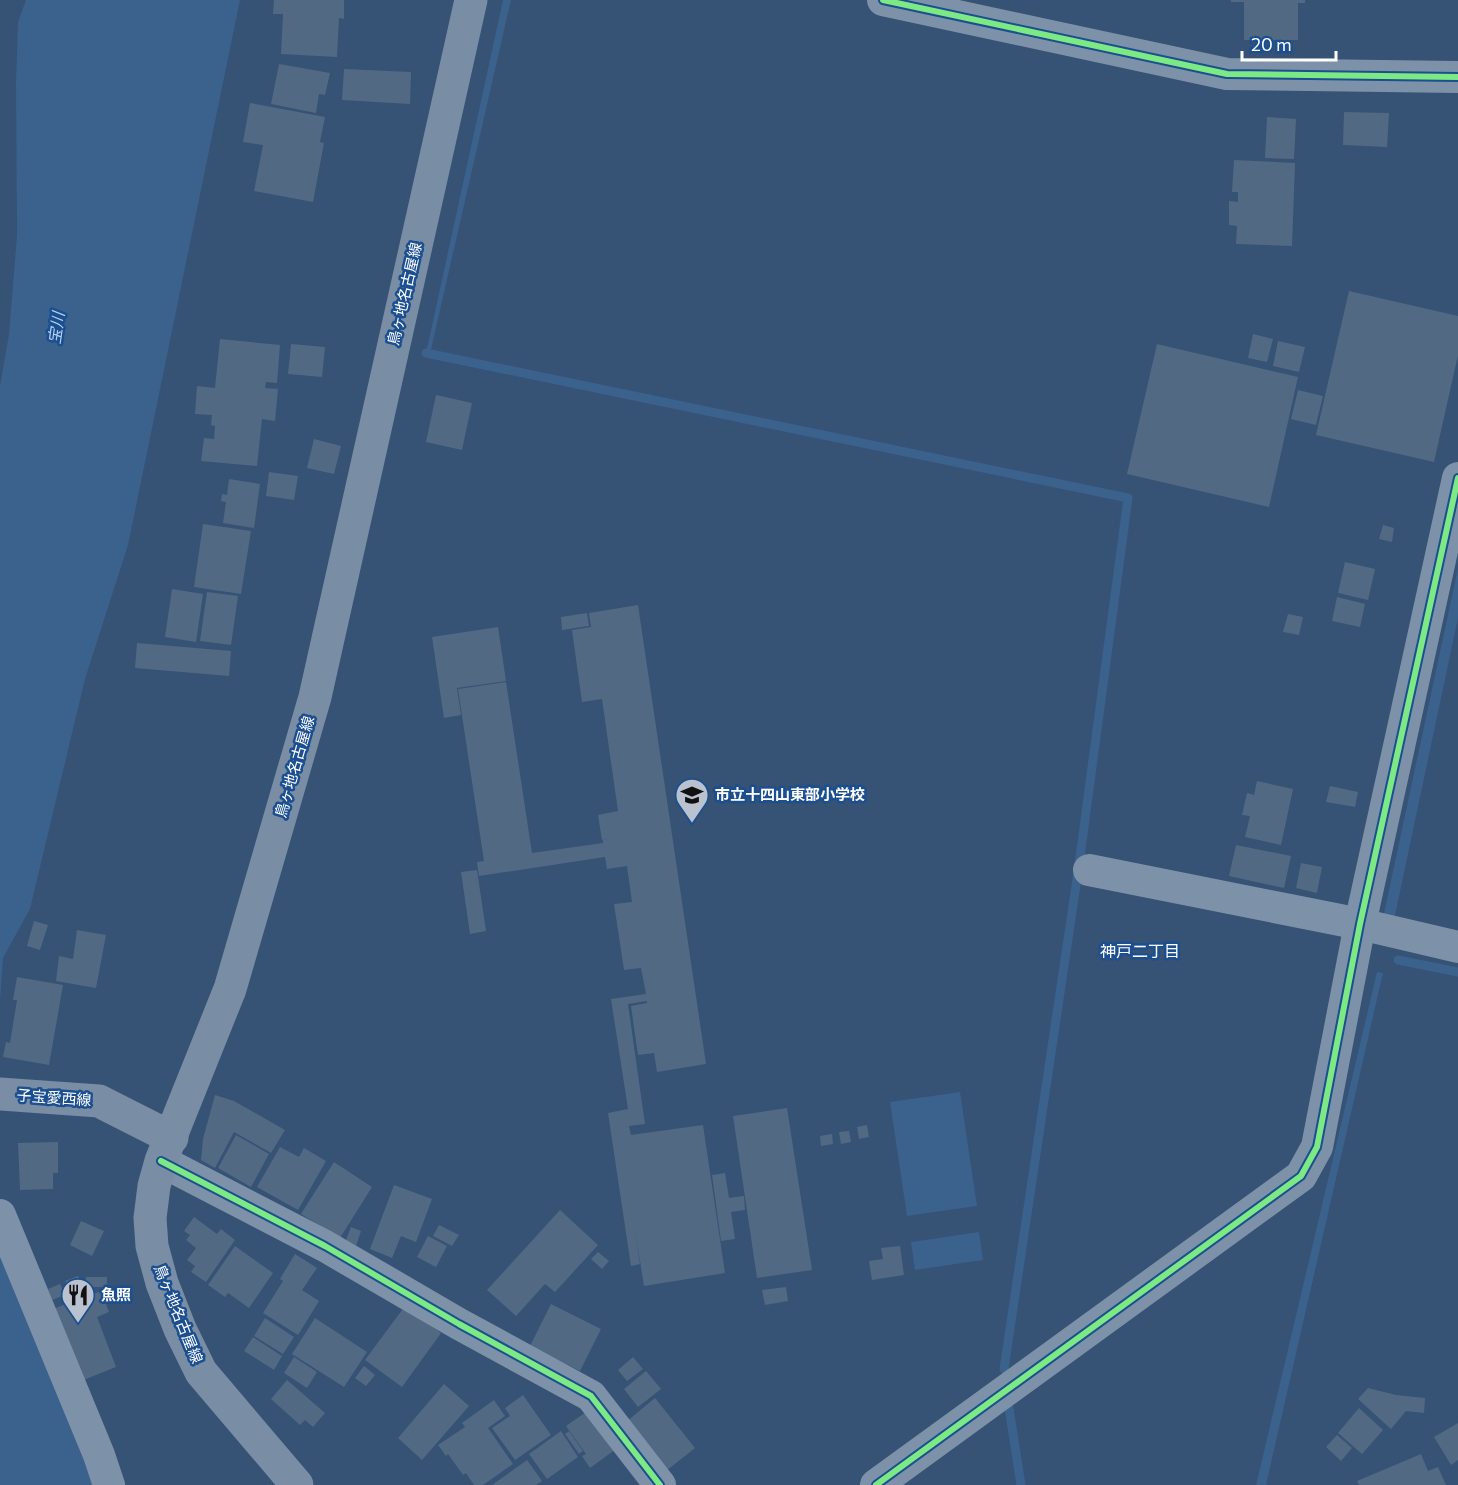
<svg xmlns="http://www.w3.org/2000/svg" width="1458" height="1485" viewBox="0 0 1458 1485" font-family="Commissioner,'Noto Sans JP',sans-serif">
	<rect width="100%" height="100%" fill="#365274"/>
	<g fill="#3b618d">
		<path d="M26 0H240L128 545 85 679 30 909 3 958 0 1001V386L9 334 17 235 16 82 18 22Z"/>
		<path d="M503 0H511L430 354 426 353Z"/>
		<path d="M1458 568V618L1394 920 1383 918Z"/>
		<path d="M1377 972 1383 973 1266 1485H1256Z"/>
		<path d="M960 1092 977 1206 907 1216 890 1102Z"/>
		<path d="M979 1232 983 1260 915 1270 911 1242Z"/>
		<path d="M0 1253 89 1472 93 1485H0Z"/>
	</g>
	<g fill="none" stroke-linecap="round" stroke-linejoin="round">
		<g stroke="#3b618d" stroke-width="9">
			<path d="M426 353 1128 498 1078 872 1004 1369"/>
			<path d="M1398 960 1458 972"/>
			<path d="M1009 1408 1021 1485"/>
		</g>
	</g>
	<g fill="#526984">
		<path d="M274 0H344V19L339 18 337 57 281 54 283 14H273Z"/>
		<path d="M1231 0H1305V3H1298V40H1244V2H1231Z"/>
		<path d="M279 64 330 73 325 95 319 94 316 113 271 104Z"/>
		<path d="M344 69 411 72 410 104 342 100Z"/>
		<path d="M250 103 325 117 320 142 324 143 313 202 254 191 263 145 243 142Z"/>
		<path d="M1344 112 1389 113 1387 147 1343 145Z"/>
		<path d="M1267 117 1296 119 1294 159 1265 158Z"/>
		<path d="M1234 160 1295 163 1292 246 1236 244 1237 226 1229 225V201L1238 202V192H1232Z"/>
		<path d="M1349 291 1458 316V355L1434 462 1316 435Z"/>
		<path d="M1253 334 1273 339 1267 362 1248 358Z"/>
		<path d="M220 339 280 345 277 383 266 382 265 388 278 389 275 421 262 419 257 466 201 461 204 438 214 439 215 426 211 425 212 415 195 414 197 386 215 388Z"/>
		<path d="M1278 341 1305 347 1299 372 1273 366Z"/>
		<path d="M291 344 325 347 322 377 288 374Z"/>
		<path d="M1157 344 1298 377 1269 507 1127 474Z"/>
		<path d="M1298 390 1323 396 1316 425 1291 419Z"/>
		<path d="M436 395 472 403 462 450 426 442Z"/>
		<path d="M314 439 341 446 334 474 307 468Z"/>
		<path d="M269 472 298 476 294 500 266 496Z"/>
		<path d="M229 479 260 484 254 528 223 523 226 502 221 501 222 494 227 495Z"/>
		<path d="M203 524 251 531 241 594 194 587Z"/>
		<path d="M1383 525 1394 528 1392 542 1379 539Z"/>
		<path d="M1345 562 1375 569 1368 600 1338 593Z"/>
		<path d="M172 589 203 594 196 642 165 637Z"/>
		<path d="M207 592 238 596 231 645 200 641Z"/>
		<path d="M1337 597 1365 604 1360 627 1332 621Z"/>
		<path d="M638 605 706 1064 657 1072 654 1053 638 1055 631 1006 647 1003V1001L628 1004 645 1124 629 1126 631 1135 703 1125 725 1273 644 1286 635 1230 640 1264 631 1266 608 1113 628 1109 611 999 646 994 641 968 624 970 614 904 632 902 627 866 607 869 605 857 479 876 477 862 484 861 458 689 506 682 532 853 603 843V840L611 838 602 840 598 815 618 811 602 699 582 702 572 630 591 627 589 613Z"/>
		<path d="M587 613 589 626 562 630 561 617Z"/>
		<path d="M1288 614 1303 617 1299 635 1283 632Z"/>
		<path d="M498 627 506 681 457 688 461 715 444 718 432 637Z"/>
		<path d="M137 643 231 651 229 676 135 668Z"/>
		<path d="M1257 781 1293 789 1281 845 1245 837 1250 816 1242 815 1247 793 1254 795Z"/>
		<path d="M1330 786 1358 792 1355 807 1326 802Z"/>
		<path d="M1236 845 1291 856 1284 888 1229 876Z"/>
		<path d="M1301 863 1322 867 1317 893 1296 888Z"/>
		<path d="M477 870 486 931 470 934 461 872Z"/>
		<path d="M34 921 48 925 40 950 27 946Z"/>
		<path d="M77 930 106 935 96 988 56 981 59 956 73 959Z"/>
		<path d="M17 977 63 985 49 1065 3 1057 6 1042 10 1043 17 1000H13Z"/>
		<path d="M215 1095 234 1101 285 1130 271 1153 234 1132 215 1168 201 1160 203 1139Z"/>
		<path d="M787 1108 812 1270 757 1278 733 1116Z"/>
		<path d="M867 1125 869 1137 859 1139 857 1127Z"/>
		<path d="M849 1131 851 1142 841 1144 839 1132Z"/>
		<path d="M832 1134 833 1144 821 1146 820 1136Z"/>
		<path d="M236 1135 269 1154 251 1187 218 1168Z"/>
		<path d="M58 1142V1173H53V1189L20 1190 18 1143Z"/>
		<path d="M280 1147 299 1157 304 1148 326 1161 298 1210 257 1187Z"/>
		<path d="M334 1162 372 1187 340 1238 301 1214Z"/>
		<path d="M725 1173 729 1198 744 1196 745 1210 731 1212 735 1239 721 1241 712 1175Z"/>
		<path d="M394 1185 432 1199 416 1242 401 1236 392 1258 370 1249Z"/>
		<path d="M560 1210 598 1245 555 1292 545 1284 516 1316 487 1290Z"/>
		<path d="M194 1217 217 1234 221 1229 235 1240 206 1282 191 1272 195 1266 187 1260 196 1248 186 1240 190 1235 184 1231Z"/>
		<path d="M81 1221 104 1231 92 1256 70 1245Z"/>
		<path d="M439 1225 459 1235 452 1246 433 1236Z"/>
		<path d="M351 1227 361 1231 354 1252 343 1248Z"/>
		<path d="M428 1236 447 1246 436 1267 417 1257Z"/>
		<path d="M235 1246 273 1273 249 1308 228 1293 225 1297 208 1285Z"/>
		<path d="M900 1246 904 1275 872 1280 869 1261 883 1259 881 1248Z"/>
		<path d="M598 1252 609 1261 602 1269 591 1259Z"/>
		<path d="M295 1254 317 1268 302 1290 319 1301 298 1335 263 1313 283 1281 280 1279Z"/>
		<path d="M78 1276 83 1287 70 1292 65 1281Z"/>
		<rect x="86" y="1277" width="21" height="10"/>
		<path d="M60 1284 65 1295 52 1300 48 1289Z"/>
		<path d="M786 1287 788 1301 765 1305 762 1290Z"/>
		<path d="M101 1291 109 1312 97 1317 116 1367 81 1381 53 1309Z"/>
		<path d="M551 1304 601 1329 580 1371 530 1346Z"/>
		<path d="M405 1306 441 1333 402 1387 365 1360Z"/>
		<path d="M265 1318 294 1337 283 1354 254 1336Z"/>
		<path d="M315 1318 367 1352 344 1387 292 1354Z"/>
		<path d="M253 1337 282 1356 274 1370 244 1351Z"/>
		<path d="M294 1357 317 1372 307 1388 284 1373Z"/>
		<path d="M633 1357 643 1369 627 1381 618 1370Z"/>
		<path d="M364 1366 375 1375 366 1386 355 1378Z"/>
		<path d="M646 1371 661 1389 638 1407 624 1389Z"/>
		<path d="M287 1380 325 1413 313 1427 305 1420 300 1425 271 1399Z"/>
		<path d="M444 1384 469 1406 422 1460 398 1438Z"/>
		<path d="M1368 1388 1396 1395 1425 1398 1424 1413 1406 1411 1391 1429 1358 1399Z"/>
		<path d="M523 1395 551 1435 515 1460 492 1428 510 1416 505 1408Z"/>
		<path d="M655 1398 695 1448 666 1471 626 1422Z"/>
		<path d="M494 1400 505 1416 488 1428 513 1464 483 1485H474L466 1473 463 1475 448 1454 446 1456 438 1445 465 1427 462 1423Z"/>
		<path d="M1359 1408 1383 1430 1362 1454 1338 1433Z"/>
		<path d="M589 1410 616 1449 590 1468 582 1456 586 1454 566 1426Z"/>
		<path d="M1458 1423V1460L1451 1465 1434 1437Z"/>
		<path d="M561 1431 578 1457 547 1479 529 1454Z"/>
		<path d="M569 1431 583 1451 579 1454 565 1434Z"/>
		<path d="M1337 1435 1352 1448 1341 1461 1326 1447Z"/>
		<path d="M1421 1454 1428 1471 1438 1467 1446 1485H1359L1357 1481Z"/>
		<path d="M527 1460 542 1481 536 1485H492Z"/>
	</g>
	<g fill="none" stroke-linecap="round" stroke-linejoin="round">
		<g stroke="#7d92a8" stroke-width="32">
			<path d="M883 0 1227 74 1458 77"/>
			<path d="M1089 870 1360 924 1458 947"/>
			<path d="M161 1161 325 1246 459 1324 591 1396 660 1485"/>
			<path d="M0 1215 99 1455 109 1485"/>
			<path d="M876 1485 1301 1176 1317 1147 1360 924 1458 478"/>
		</g>
		<g stroke="#798da4" stroke-width="33">
			<path d="M0 1094 99 1101 172 1138"/>
			<path d="M297 1485 201 1372 180 1329 162 1283 152 1246 150 1218 154 1186 161 1161 230 989 315 697 471 0"/>
		</g>
		<g stroke="#1b4f8f" stroke-width="10">
			<g id="cycleway">
				<path d="M883 0 1227 74 1458 77"/>
				<path d="M161 1161 325 1246 459 1324 591 1396 660 1485"/>
				<path d="M876 1485 1301 1176 1317 1147 1360 924 1458 478"/>
			</g>
		</g>
		<use href="#cycleway" stroke="#7ce984" stroke-width="6"/>
	</g>
	<defs>
		<g id="school-pin" transform="scale(1.725)"><path d="M0 17L-7.5 6A9.5 9.5 0 1 1 7.5 6Z" fill="#b9c2ce" stroke="#1b4f8f"/><path d="M0-5L7-2L0 1L-7-2ZM-4 1L0 2.5L4 1V4Q0 6-4 4Z" fill="#111"/></g>
		<g id="restaurant-pin" transform="scale(1.725)"><path d="M0 17L-7.5 6A9.5 9.5 0 1 1 7.5 6Z" fill="#b9c2ce" stroke="#1b4f8f"/><path d="M-5-6h1v4h1v-4h1v4h1v-4h1v5L-1.5 .5V6h-2V.5L-5-1ZM5-6V6H3V1.5H1.5Q1.5-4 5-6Z" fill="#111"/></g>
	</defs>
	<g fill-rule="evenodd">
		<use href="#school-pin" x="692" y="795"/>
		<use href="#restaurant-pin" x="78" y="1295"/>
	</g>
	<g text-anchor="middle" stroke-width="5" stroke-linejoin="round" paint-order="stroke">
		<g font-size="15" fill="#fff" stroke="#1b4f8f">
			<text transform="translate(405 294) rotate(-77)" y="5">鳥ヶ地名古屋線</text>
			<text transform="translate(295 767) rotate(-74)" y="5">鳥ヶ地名古屋線</text>
			<text transform="translate(54 1098) rotate(4)" y="5">子宝愛西線</text>
			<text transform="translate(178 1314) rotate(68)" y="5">鳥ヶ地名古屋線</text>
		</g>
		<g font-size="15" font-weight="bold" fill="#fff" stroke="#1b4f8f" text-anchor="start">
			<text x="715" y="800">市立十四山東部小学校</text>
			<text x="101" y="1300">魚照</text>
		</g>
		<g font-size="16" font-style="italic" fill="#b5d3f5" stroke="#1b4f8f">
			<text transform="translate(56 328) rotate(-82)" y="6">宝川</text>
		</g>
		<g font-size="16" fill="#fff" stroke="#1b4f8f">
			<text x="1140" y="957">神戸二丁目</text>
		</g>
	</g>
	<path d="M1242 51v9h94v-9" fill="none" stroke="#ffffff" stroke-width="3"/>
	<text x="1251" y="51" font-size="18" fill="#ffffff" stroke="#1b4f8f" stroke-width="4.5" paint-order="stroke">20 m</text>
</svg>
